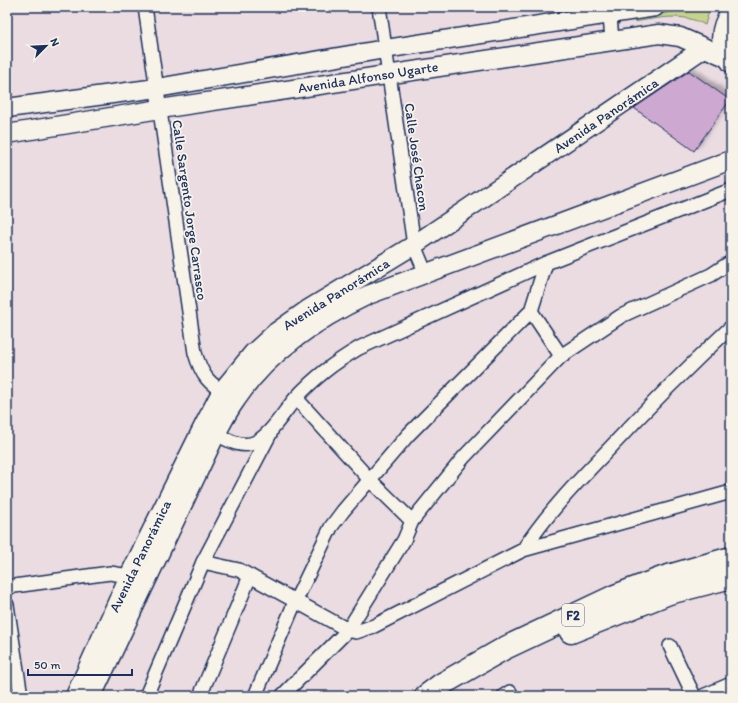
<svg xmlns="http://www.w3.org/2000/svg" width="738" height="703" viewBox="0 0 738 703" font-family="Itim,sans-serif">
	<defs>
		<filter id="shadow"><feDropShadow dx="3.5" dy="-3.5" stdDeviation="2" flood-color="#0004"/></filter>
	</defs>
	<rect width="100%" height="100%" fill="#eadce1"/>
	<filter id="ink" filterUnits="userSpaceOnUse"><feTurbulence type="fractalNoise" baseFrequency=".025" numOctaves="2"/><feDisplacementMap in="SourceGraphic" scale="8" xChannelSelector="R" yChannelSelector="G"/><feConvolveMatrix kernelMatrix="1 2 1 2 8 2 1 2 1" color-interpolation-filters="sRGB"/></filter>
	<g filter="url(#ink)">
		<path fill="#c5d489" stroke="#708274" d="M699 7H710L705 25C683 12 659 18 634 22V19Z"/>
		<path fill="#cda8d0" stroke="#1b2f5e" filter="url(#shadow)" d="M689 71 730 100 694 151 634 108Z"/>
		<g fill="none" stroke-linecap="round" stroke-linejoin="round">
			<g stroke="#1b2f5e" stroke-width="16">
				<g id="street">
					<path d="M145 7 195 353C202 376 208 383 229 396"/>
					<path d="M379 7 414 245 426 274"/>
					<path d="M609 7 612 39"/>
					<path d="M546 263 531 311 561 356"/>
					<path d="M296 398 370 480 412 521"/>
					<path d="M216 434C227 440 243 449 256 442 272 433 283 413 295 399 315 377 334 363 359 348L546 263 731 190"/>
					<path d="M523 550C548 512 579 480 610 448 649 406 689 366 731 327"/>
					<path d="M203 562 239 570 348 630 356 632 374 626 523 550 731 492"/>
					<path d="M7 587 110 573 129 576"/>
					<path d="M7 605 21 696"/>
					<path d="M670 646 694 696"/>
					<path d="M146 696 203 562 271 432"/>
					<path d="M200 696 250 576"/>
					<path d="M255 696 295 602 331 527 343 511 408 435 531 311"/>
					<path d="M282 696 348 630 404 540 412 521 464 457 561 356 621 316 711 275 731 262"/>
					<path d="M504 696 510 692"/>
					<path d="M703 696 731 684"/>
				</g>
			</g>
			<g stroke="#1b2f5e" stroke-width="21">
				<g id="secondary">
					<path d="M731 63C717 47 719 27 731 11"/>
					<path d="M7 108 157 88 385 49 655 7"/>
					<path d="M7 134 160 109 659 34 680 37 726 57"/>
					<path d="M75 696 129 576 204 425 221 392 253 353 276 332 307 310 414 245 704 48"/>
					<path d="M92 696 216 434C222 423 228 411 236 400 268 352 317 319 368 295L731 160"/>
				</g>
			</g>
			<g stroke="#1b2f5e" stroke-width="25">
				<g id="highway">
					<path d="M571 632 669 593 731 577"/>
					<path d="M426 696 442 684 505 648 615 596 665 577 731 558"/>
				</g>
			</g>
			<use href="#street" stroke="#f7f3e8" stroke-width="13"/>
			<use href="#secondary" stroke="#f7f3e8" stroke-width="18"/>
			<use href="#highway" stroke="#f7f3e8" stroke-width="22"/>
		</g>
	</g>
	<g text-anchor="middle" stroke-width="3.5" stroke-linejoin="round" paint-order="stroke">
		<rect fill="#f7f3e8" stroke="#5d6a87" stroke-width="1" x="562" y="604" width="22" height="22" rx="3"/>
		<g font-size="13" font-weight="bold" fill="#1b2f5e">
			<text x="573" y="620">F2</text>
		</g>
		<g font-size="14" fill="#1b2f5e" stroke="#f7f3e8">
			<text transform="translate(368 77) rotate(-9)" y="5">Avenida Alfonso Ugarte</text>
			<text transform="translate(606 115) rotate(-34)" y="5">Avenida Panorámica</text>
			<text transform="translate(417 157) rotate(82)" y="5">Calle José Chacon</text>
			<text transform="translate(190 210) rotate(82)" y="5">Calle Sargento Jorge Carrasco</text>
			<text transform="translate(336 294) rotate(-32)" y="5">Avenida Panorámica</text>
			<text transform="translate(140 556) rotate(-64)" y="5">Avenida Panorámica</text>
		</g>
	</g>
	<rect width="738" height="703" fill="none" stroke="#f7f3e8" stroke-width="24"/>
	<rect x="12" y="12" width="714" height="679" fill="none" stroke="#1b2f5e" stroke-width="1.5" filter="url(#ink)"/>
	<g transform="translate(46 46) rotate(66)" stroke="#f7f3e8" stroke-width="3" paint-order="stroke">
	<path d="M0-3L7 15L0 10L-7 15Z" fill="#1b2f5e"/>
	<text y="-6" font-size="11" font-weight="bold" text-anchor="middle" fill="#1b2f5e">N</text>
	</g>
	<path d="M28 669v6h104v-6" fill="none" stroke="#1b2f5e" stroke-width="2"/>
	<text x="34" y="669" font-size="12" fill="#1b2f5e" stroke="#f7f3e8" stroke-width="3" paint-order="stroke">50 m</text>
</svg>
